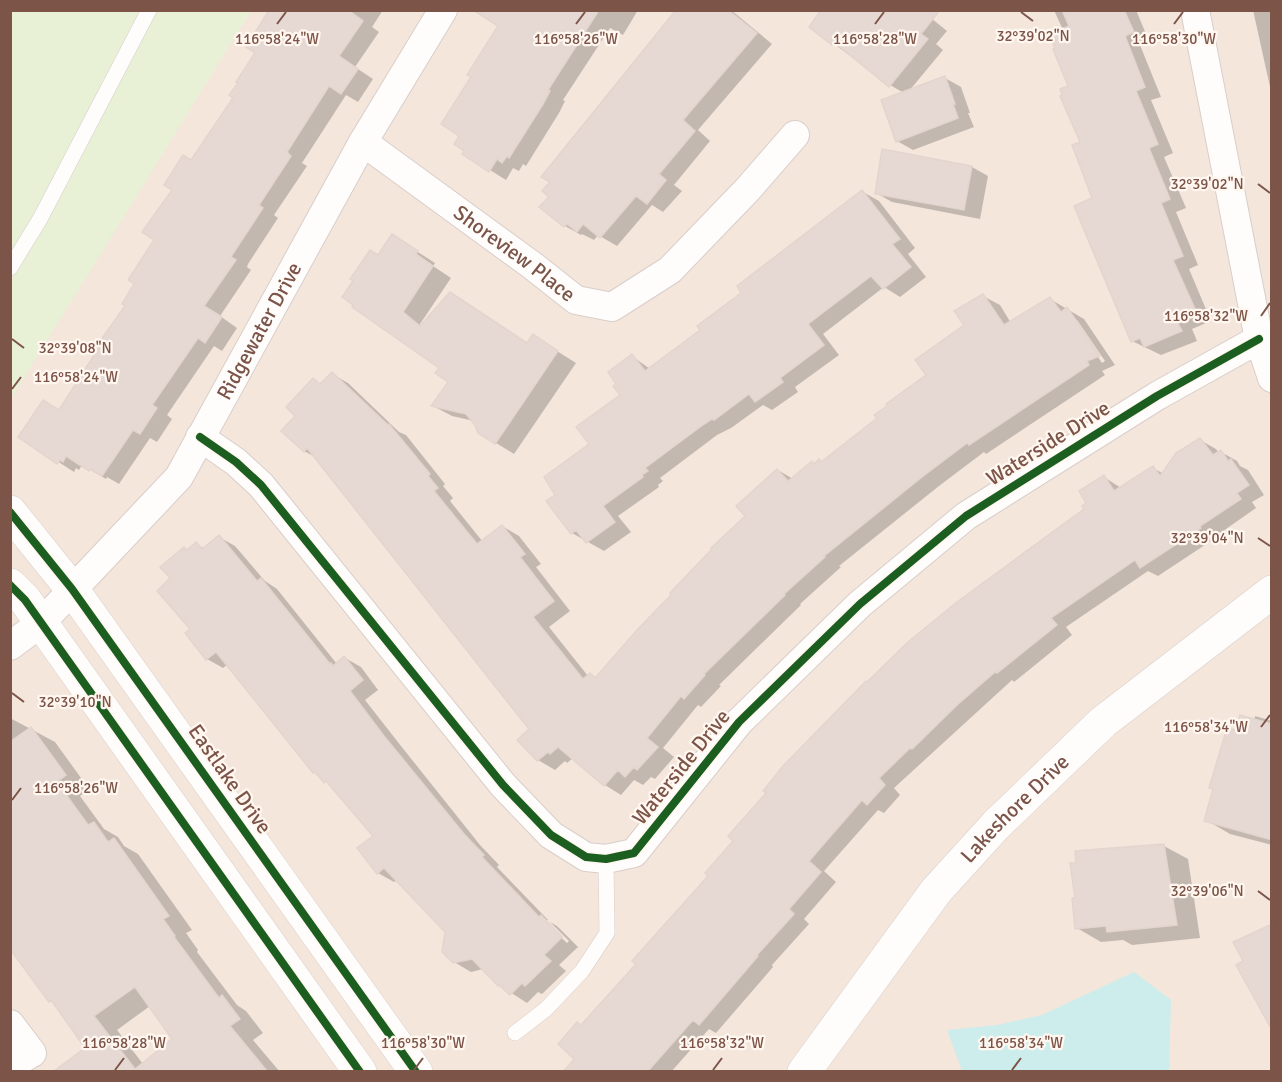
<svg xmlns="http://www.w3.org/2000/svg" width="1282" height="1082" viewBox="0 0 1282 1082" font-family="Signika,sans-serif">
	<rect width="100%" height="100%" fill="#f9f3ed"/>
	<path fill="#f4e6db" d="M251 11H1271V1071H11L10 399Z"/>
	<path fill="#e8f0d6" d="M11 11H251L11 399Z"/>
	<path fill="#ccedec" d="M1134 972 1171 1000 1169 1071H962L947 1030 997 1025 1042 1015Z"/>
	<g fill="#0003" fill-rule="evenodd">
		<path d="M278 10H383L372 27 379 32 355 67 373 79 358 102 346 95 302 163 307 166 274 215 278 218 248 264 247 267 251 270 220 316 237 328 222 351 214 346 167 415 172 419 157 442 150 438 119 484 107 477 106 479 82 465 79 470 76 468 74 472 20 437 60 411 127 305 191 162 236 97Z"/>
		<path d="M505 10H638L623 35 610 28 563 100 565 101 559 113 526 166 523 164 519 171 513 168 506 180 490 170 466 150 461 136 473 77 500 26Z"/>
		<path d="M677 10H731L772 44 698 130 710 141 674 185 682 191 663 212 652 205 617 246 598 235 594 240 582 234 581 235 565 226 551 196Z"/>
		<path d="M921 10 947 31 936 44 943 50 909 91 945 78 961 87 970 113H968L974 127 913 150 897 141 904 93 890 85 811 27Z"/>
		<path d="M1054 10H1136L1149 41 1140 45 1161 97 1151 100 1173 153 1164 157 1186 208 1176 212 1198 265 1189 269 1211 321 1192 329 1197 341 1161 355 1132 341 1094 199 1070 86 1063 30Z"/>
		<path d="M1253 10H1272V96Z"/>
		<path d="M883 151 972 167 988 176 980 219 892 202 876 193Z"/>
		<path d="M863 192 879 201 915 248 908 254 926 277 900 297 884 287 823 334 839 355 795 387 798 392 772 410 763 405 731 428 717 435 660 478 663 481 658 485 659 487 618 516 631 532 604 551 572 533 591 445 622 395 632 356 650 369 702 330Z"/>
		<path d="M393 236 435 263 433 266 451 278 418 327 528 344 533 336 576 363 514 454 496 443 474 421 452 416 433 406 450 381 441 368 354 306 378 256Z"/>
		<path d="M983 296 1000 305 1011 323 1050 299 1084 319 1115 365 1102 371 1105 375 986 454 984 452 939 486 839 566 841 567 800 604 801 605 719 685 721 686 701 707 698 705 663 748 674 757 655 779 651 777 643 785 634 780 621 795 605 785 573 758 567 763 565 761 555 770 538 760 519 740 531 729 315 457 304 451 297 416 314 380 322 385 332 374 348 383 399 432 406 435 445 484 443 486 453 498 450 501 483 542 502 526 519 536 541 564 536 567 570 611 549 627 588 676 590 675 596 679 747 516 778 470 793 479 815 465 823 463 879 418 928 375 966 325ZM1074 320H1077L1105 361 1102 363Z"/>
		<path d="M1200 440 1216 449 1219 453 1221 452 1237 461 1240 466 1248 470 1264 495 1252 502 1256 508 1216 536 1217 537 1158 576 1148 571 1066 627 1072 635 1014 682 1012 680 894 788 900 795 884 813 878 810 824 871 836 882 804 919 809 924 772 965 773 967 716 1033 709 1029 671 1072H576L570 1067 577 1059 582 1027 1086 509 1104 477 1121 488 1153 468 1164 474Z"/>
		<path d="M219 537 235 546 265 581 277 589 337 664 345 658 361 667 378 690 365 700 401 746 480 845 499 865 497 867 550 922 557 926 578 947 559 965 566 971 542 994 538 992 527 1003 499 985 483 969 471 972 454 962 446 931 397 880 394 882 378 873 375 836 332 786 314 772 228 664 223 668 207 659 192 629 172 578 188 551 196 544 205 549ZM543 920H548L569 941 567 943Z"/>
		<path d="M1255 716 1272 721V845L1230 834 1206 820 1237 732 1254 721Z"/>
		<path d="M10 718 55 742 89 789 80 796 104 829 118 837 124 846 138 854 192 930 186 933 198 950 197 952 237 1005 246 1011 263 1033 253 1040 280 1072 63 1071 87 1048 56 1004 50 1001 10 947ZM150 1006 174 1039 143 1064 117 1030Z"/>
		<path d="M1164 846 1188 859 1200 938 1132 945 1123 940 1101 942 1077 928Z"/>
	</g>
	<g fill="#e6d9d3" stroke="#e3d5ce" stroke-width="1.5" fill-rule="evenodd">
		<path d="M269 10H348L363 21 339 56 358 69 341 94 329 86 287 152 291 156 259 205 263 208 232 255 231 257 236 260 204 306 222 317 205 343 198 338 152 405 157 408 140 434 133 430 102 476 90 469 89 471 66 456 63 462 60 460 57 464 18 437 43 400 59 410 100 346 98 344 125 306 122 304 134 284 128 280 154 240 142 232 172 190 164 185 183 155 191 160 233 98 229 95 238 83 236 82 255 53 246 47Z"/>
		<path d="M473 10H599L548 90 550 91 543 104 509 158 507 156 502 163 497 159 489 172 462 154 464 151 454 144 459 136 441 124 471 77 467 75 498 26Z"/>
		<path d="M676 10H728L757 33 683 120 695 131 659 174 666 180 647 204 636 196 600 238 583 224 577 232 567 224 564 227 539 207 549 197 542 191 550 182 541 177Z"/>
		<path d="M821 10H940L921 34 928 39 889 87 834 42 832 45 809 27Z"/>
		<path d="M1062 10H1124L1134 32 1125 36 1145 87 1136 91 1158 144 1149 148 1170 199 1161 203 1183 256 1173 260 1196 311 1176 320 1182 331 1144 347 1140 338 1131 342 1074 206 1092 198 1072 145 1080 142 1060 96 1062 95 1060 89 1068 86 1053 49 1055 48 1049 34 1069 26Z"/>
		<path d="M945 76 955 104H953L958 118 896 142 881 100Z"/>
		<path d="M882 149 972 166 964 210 875 194Z"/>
		<path d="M862 190 900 239 892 244 911 267 883 289 871 276 808 324 824 345 780 378 783 382 755 402 749 394 714 420 712 419 700 427 645 468 648 471 642 475 643 477 603 506 615 522 586 543 576 530 571 534 546 501 555 495 544 477 589 444 576 427 620 395 613 386 616 384 608 372 632 354 645 371 700 330 697 326 741 293 737 286Z"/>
		<path d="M392 234 418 251 416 254 433 266 403 312 420 326 450 292 527 343 533 334 558 351 495 444 478 433 475 425 466 414 431 406 448 382 435 373 439 368 352 307 353 305 342 297 353 281 350 279 370 250 378 255Z"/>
		<path d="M983 294 1004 325 1050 297 1061 312 1067 307 1100 356 1087 361 1089 365 969 445 967 443 922 477 824 556 825 557 784 594 785 595 704 674 705 675 684 699 681 696 647 738 658 747 637 770 634 767 625 777 618 770 604 786 558 747 550 754 548 752 537 761 517 740 529 729 307 448 304 452 281 431 295 416 286 407 313 378 320 384 332 372 388 425 389 424 430 474 428 476 438 488 434 491 477 544 502 525 525 554 520 557 554 601 533 617 583 679 590 673 595 678 638 629 671 595 670 593 712 549 711 548 745 516 736 506 777 469 788 481 812 461 814 464 819 459 821 462 877 418 874 415 887 406 886 404 926 375 915 360 964 325 954 311Z"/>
		<path d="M1200 438 1213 455 1221 450 1228 461 1231 459 1249 485 1237 493 1241 499 1200 526 1201 528 1140 568 1135 560 1051 618 1057 625 997 673 995 672 957 705 912 749 910 748 879 778 885 785 867 805 862 800 809 861 821 872 789 909 794 914 757 955 758 956 699 1025 693 1020 648 1071H564L574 1059 558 1044 577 1022 581 1025 636 964 632 961 708 876 705 873 733 841 728 836 766 793 763 791 783 766 866 681 867 682 909 641 957 602 1084 509 1082 506 1086 503 1079 491 1104 475 1114 491 1153 466 1160 476 1176 453Z"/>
		<path d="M219 535 257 581 261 578 330 664 331 663 333 666 344 656 363 680 350 691 384 736 464 834 484 855 482 857 539 917 541 915 562 937 544 955 551 961 525 986 522 983 510 995 499 985 498 986 472 959 453 963 442 952 445 932 384 868 377 874 357 848 373 836 326 781 324 783 315 772 313 773 216 652 206 660 185 633 190 629 157 591 170 578 160 567 184 547 187 550 196 542 202 549Z"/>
		<path d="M1240 715 1272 724V840L1204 821 1213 789 1209 788 1227 728 1236 730Z"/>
		<path d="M31 727 66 775 57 782 88 825 94 822 108 842 114 838 169 916 163 919 175 936 174 937 219 998 222 995 240 1019 230 1026 267 1071H54L85 1048 51 1000 49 1002 10 949V742ZM135 987 172 1039 135 1069 94 1016Z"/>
		<path d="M1164 844 1177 925 1107 932 1106 926 1075 929 1072 898H1075L1070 863H1076L1075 851Z"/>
		<path d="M1272 924V1030L1236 965 1243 961 1233 942Z"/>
	</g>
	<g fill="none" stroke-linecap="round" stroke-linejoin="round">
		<g stroke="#d8ceca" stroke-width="16">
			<g id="lane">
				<path d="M10 268 40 219 149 10"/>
				<path d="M515 1033 546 1009 582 971 607 933 606 859"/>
			</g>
		</g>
		<g stroke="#d8ceca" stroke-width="30">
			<g id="street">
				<path d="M1195 10 1259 339 1272 378"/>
				<path id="s1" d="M363 142 533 266 576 300 612 307 670 270 748 189 795 135"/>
				<path d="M200 437 236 462 261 485 503 785 551 835 586 857 606 859 634 853 739 722 860 604 966 516 1157 396 1259 339"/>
				<path id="s2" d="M10 646 41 623 179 477 363 142 443 10"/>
				<path d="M10 1024 32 1053 10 1066"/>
			</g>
		</g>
		<g stroke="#dad0cb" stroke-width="34">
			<g id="secondary">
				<path d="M10 512 72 589 416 1072"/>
				<path d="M10 585 25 600 360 1072"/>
				<path id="s3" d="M804 1072 936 891 996 825 1103 722 1272 592"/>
			</g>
		</g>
		<use href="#lane" stroke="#fefdfc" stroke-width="15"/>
		<use href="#street" stroke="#fefdfc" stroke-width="28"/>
		<use href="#secondary" stroke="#fefdfc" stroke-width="33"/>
		<g stroke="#fff7f0" stroke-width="11">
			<g id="cycleway">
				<path d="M200 437 236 462 261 485 503 785 551 835 586 857 606 859 634 853 739 722 860 604 966 516 1157 396 1259 339"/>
				<path d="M10 512 72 589 416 1072"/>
				<path d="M10 585 25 600 360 1072"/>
			</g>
		</g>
		<use href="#cycleway" stroke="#1b5e20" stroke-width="8"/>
	</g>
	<path fill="none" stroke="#7c5448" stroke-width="2" d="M1021 12 1033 21M277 24 286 12M576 24 585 12M875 24 884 12M1174 24 1183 12M1258 184 1270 193M1261 316 1270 303M12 339 24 348M12 389 21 377M1258 538 1270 546M12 693 24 702M1261 727 1270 715M12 800 21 788M1258 891 1270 900M115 1070 124 1058M414 1070 423 1058M713 1070 722 1058M1012 1070 1021 1058"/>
	<g text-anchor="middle" stroke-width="4.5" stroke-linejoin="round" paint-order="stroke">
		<g font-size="21" fill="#7c5448" stroke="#fff7f0">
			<text dy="7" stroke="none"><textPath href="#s1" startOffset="188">Shoreview Place</textPath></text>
			<text dy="7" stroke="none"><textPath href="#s2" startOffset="406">Ridgewater Drive</textPath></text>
			<text transform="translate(1048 443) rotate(-32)" y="7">Waterside Drive</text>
			<text transform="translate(681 767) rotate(-51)" y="7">Waterside Drive</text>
			<text transform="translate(230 779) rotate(55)" y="7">Eastlake Drive</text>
			<text dy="7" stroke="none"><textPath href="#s3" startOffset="338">Lakeshore Drive</textPath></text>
		</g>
	</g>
	<g font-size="15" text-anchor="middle" fill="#7c5448" stroke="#fff7f0" stroke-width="4.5" stroke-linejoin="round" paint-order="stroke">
		<text x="1033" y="41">32°39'02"N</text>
		<text x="576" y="44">116°58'26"W</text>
		<text x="875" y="44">116°58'28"W</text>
		<text x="277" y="44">116°58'24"W</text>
		<text x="1174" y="44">116°58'30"W</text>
		<text x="1207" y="189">32°39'02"N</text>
		<text x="1206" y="321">116°58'32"W</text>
		<text x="75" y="353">32°39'08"N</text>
		<text x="76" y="382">116°58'24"W</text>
		<text x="1207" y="543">32°39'04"N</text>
		<text x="75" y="707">32°39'10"N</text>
		<text x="1206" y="732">116°58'34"W</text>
		<text x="76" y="793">116°58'26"W</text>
		<text x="1207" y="896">32°39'06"N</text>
		<text x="124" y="1048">116°58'28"W</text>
		<text x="423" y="1048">116°58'30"W</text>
		<text x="722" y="1048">116°58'32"W</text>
		<text x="1021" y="1048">116°58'34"W</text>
	</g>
	<rect width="1282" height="1082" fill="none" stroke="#7c5448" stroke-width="24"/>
</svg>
